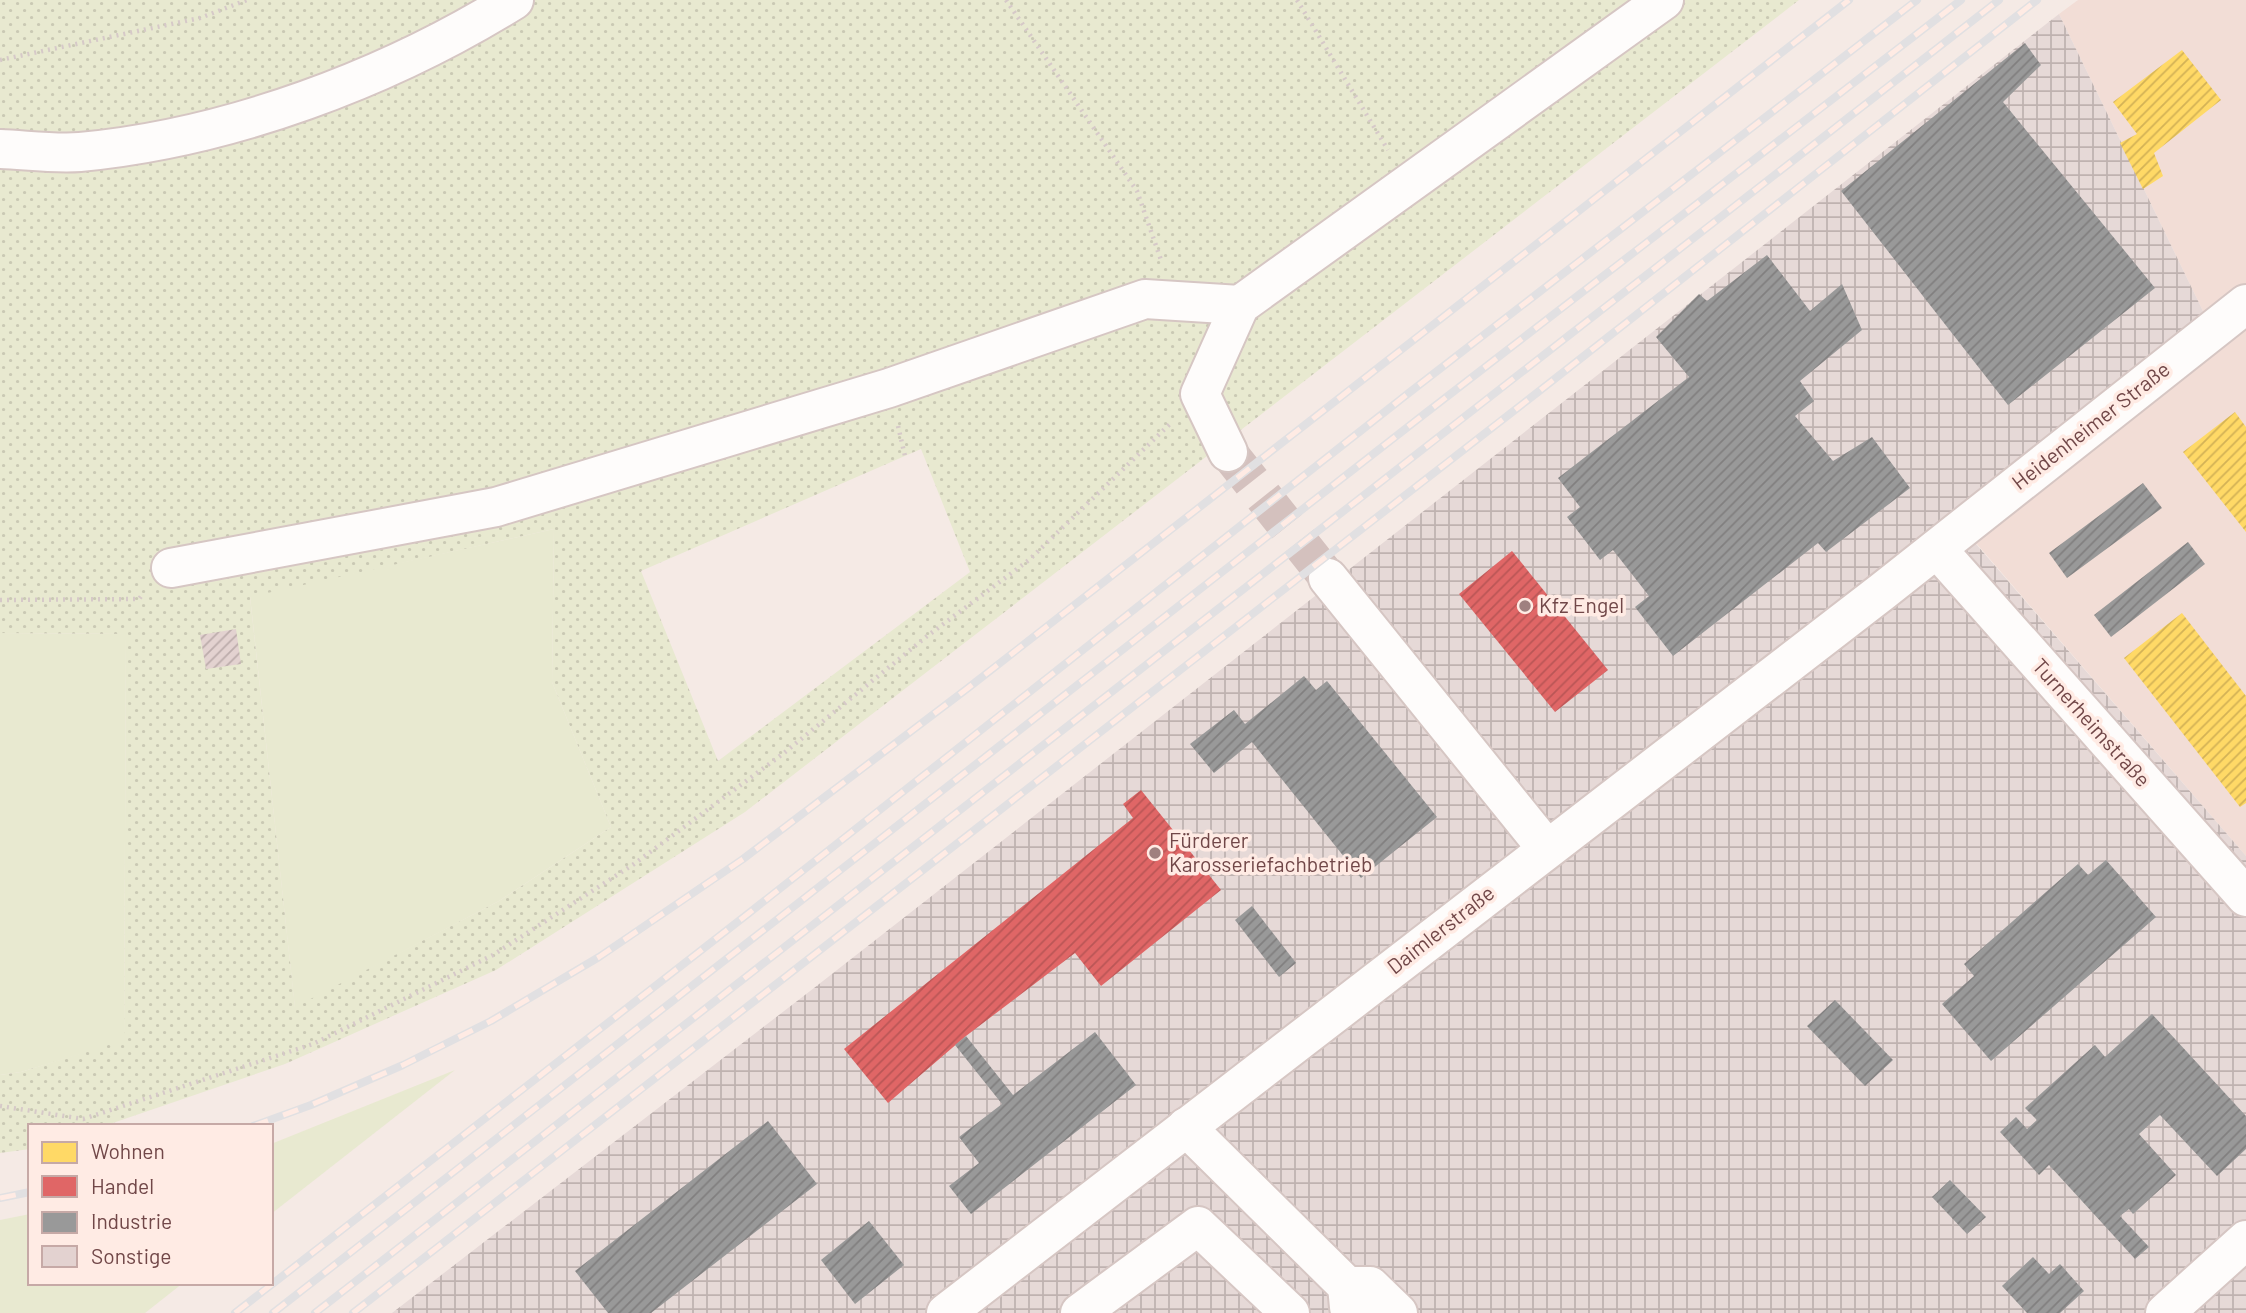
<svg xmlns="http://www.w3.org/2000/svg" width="2246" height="1313" viewBox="0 0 2246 1313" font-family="Barlow,sans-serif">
	<defs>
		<pattern id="industrial-grid" width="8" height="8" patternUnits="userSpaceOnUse" patternTransform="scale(1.75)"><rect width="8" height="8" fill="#e6d9d7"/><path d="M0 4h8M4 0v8" fill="none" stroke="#bfb2b0"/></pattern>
		<pattern id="park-dots" width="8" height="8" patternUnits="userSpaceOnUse" patternTransform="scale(1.75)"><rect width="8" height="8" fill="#e8e9d0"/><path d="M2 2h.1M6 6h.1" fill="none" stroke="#cac9b4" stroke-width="1.8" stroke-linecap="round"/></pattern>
		<pattern id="homes-hatch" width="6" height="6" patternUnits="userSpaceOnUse" patternTransform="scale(1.75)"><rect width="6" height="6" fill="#ffd966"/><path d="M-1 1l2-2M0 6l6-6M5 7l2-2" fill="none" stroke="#d3b256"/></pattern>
		<pattern id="shops-hatch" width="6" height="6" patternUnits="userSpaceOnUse" patternTransform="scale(1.75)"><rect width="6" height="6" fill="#e06666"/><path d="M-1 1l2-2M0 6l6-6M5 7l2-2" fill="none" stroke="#ba5656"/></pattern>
		<pattern id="industry-hatch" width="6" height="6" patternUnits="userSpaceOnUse" patternTransform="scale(1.75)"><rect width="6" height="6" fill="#999"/><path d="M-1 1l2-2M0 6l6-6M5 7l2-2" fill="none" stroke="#817f7f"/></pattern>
		<pattern id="building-hatch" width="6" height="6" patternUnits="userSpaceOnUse" patternTransform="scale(1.75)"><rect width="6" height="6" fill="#e3d2d0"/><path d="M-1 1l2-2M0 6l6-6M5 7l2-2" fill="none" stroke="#bcacab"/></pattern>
	</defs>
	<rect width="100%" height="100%" fill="#f5eae5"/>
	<path fill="#f2ddd6" d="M2078 0H2246V856L1970 536 2216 338 2059 14Z"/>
	<path fill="url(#industrial-grid)" d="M2059 14 2216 338 1970 537 2246 856V1313H392L814 988Z"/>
	<g fill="#e8e9d0">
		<path d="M554 529 552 682 611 827 499 901 295 1008 250 596Z"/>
		<path d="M0 633 126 634 124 1041 21 1072 0 1075Z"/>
		<path d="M455 1070 271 1214V1144Z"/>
		<path d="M30 1214V1283H183L145 1313H0V1220Z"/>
	</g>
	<path fill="url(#park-dots)" fill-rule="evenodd" d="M0 0H1799L745 812 496 970 285 1064 104 1126H30V1149L0 1153V1075L21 1072 124 1040 126 634 0 633ZM921 449 970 572 718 761 641 571ZM554 529 552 682 611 827 499 901 295 1007 250 597Z"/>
	<g fill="url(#homes-hatch)">
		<path d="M2182 50 2221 100 2154 153 2163 176 2143 189 2120 143 2137 134 2113 102Z"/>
		<path d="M2235 412 2246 427V532L2183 452Z"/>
		<path d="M2182 613 2246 696V803L2240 807 2124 658Z"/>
	</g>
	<g fill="url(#shops-hatch)">
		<path d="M1512 551 1608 670 1555 712 1459 594Z"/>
		<path d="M1141 790 1221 890 1101 986 1075 953 966 1036 888 1103 844 1049 1133 818 1123 804Z"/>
	</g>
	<g fill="url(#industry-hatch)">
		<path d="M2025 43 2041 65 2003 102 2155 288 2008 405 1841 191Z"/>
		<path d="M1767 255 1810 311 1842 284 1862 330 1800 381 1814 401 1795 416 1833 461 1872 437 1910 488 1826 552 1818 543 1673 656 1635 607 1649 596 1613 550 1600 560 1567 517 1580 507 1558 478 1689 377 1656 337 1699 294 1707 301Z"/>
		<path d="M2143 483 2162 508 2067 578 2049 553Z"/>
		<path d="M2188 542 2205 564 2111 637 2094 615Z"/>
		<path d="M1304 676 1316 690 1327 681 1437 817 1361 878 1252 742 1214 773 1190 744 1234 710 1245 724Z"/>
		<path d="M2106 860 2156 917 1991 1061 1942 1004 1974 976 1964 964 2078 864 2088 875Z"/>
		<path d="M1252 906 1296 963 1279 977 1235 920Z"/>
		<path d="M1835 1000 1893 1060 1865 1086 1807 1026Z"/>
		<path d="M2152 1014 2246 1116V1149L2217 1176 2160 1115 2139 1134 2176 1175 2133 1214 2129 1209 2120 1216 2149 1247 2135 1259 2049 1165 2039 1175 2000 1132 2016 1117 2027 1129 2037 1120 2025 1108 2095 1045 2105 1057Z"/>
		<path d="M1095 1032 1136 1085 971 1214 949 1186 979 1163 959 1137 1002 1104 955 1045 966 1036 1013 1095Z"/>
		<path d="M768 1121 817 1184 651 1313H608L575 1271Z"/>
		<path d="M1950 1180 1986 1217 1967 1234 1932 1197Z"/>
		<path d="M869 1221 904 1265 855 1304 821 1260Z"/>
		<path d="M2033 1257 2049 1274 2060 1264 2084 1291 2060 1313H2027L2002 1286Z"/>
	</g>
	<path fill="url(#building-hatch)" d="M236 629 241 664 206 669 200 635Z"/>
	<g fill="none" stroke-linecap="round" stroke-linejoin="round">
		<path stroke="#d4c1be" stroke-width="38" stroke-dasharray="38 19" stroke-linecap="butt" d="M1228 452 1328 578"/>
		<g stroke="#d6c6c3" stroke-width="42">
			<g id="minor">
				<path d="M0 149C26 150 54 154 80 152 229 138 387 79 514 0"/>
				<path d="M1228 452 1200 394 1240 305 1664 0"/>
				<path d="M1937 549 2246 897"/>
				<path d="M171 568 496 507 889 388 1145 299 1240 305"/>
				<path d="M1328 578 1547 849"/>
				<path d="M1186 1127 1347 1286 1349 1307 1355 1313"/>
				<path d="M1347 1286H1370L1398 1313"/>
				<path d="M946 1313 1883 591 2246 304"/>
				<path d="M1080 1313 1198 1226 1290 1313"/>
				<path d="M2165 1313 2246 1240"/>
			</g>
		</g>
		<g stroke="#d6c9c8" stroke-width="4.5" stroke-dasharray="2 5" stroke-linecap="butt">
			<path d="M1006 0 1137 191 1161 260"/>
			<path d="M1297 0 1388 150"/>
			<path d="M0 60 200 18 247 0"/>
			<path d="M898 426 905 456"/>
			<path d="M0 600 139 599 142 595"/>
			<path d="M0 1106 83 1119 313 1044 493 955 634 864 784 753 926 637 1029 560 1172 422"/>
		</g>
		<use href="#minor" stroke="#fefcfb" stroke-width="38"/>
		<g stroke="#e1e0e2" stroke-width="8">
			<g id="rail">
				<path d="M253 1126 311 1105 403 1065 491 1021 599 957 743 859 968 688 1849 0"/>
				<path d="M0 1198 30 1192"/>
				<path d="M235 1313 749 913 1410 392 1917 0"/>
				<path d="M273 1313 1427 412 1961 0"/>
				<path d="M315 1313 1999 0"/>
				<path d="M353 1313 1538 392 2037 0"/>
			</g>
		</g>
		<use href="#rail" stroke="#ffebe4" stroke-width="5" stroke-dasharray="16" stroke-linecap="butt"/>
	</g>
	<g fill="#9f807f" stroke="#ffebe4" stroke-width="2.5">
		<circle cx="1525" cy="606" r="7"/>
		<circle cx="1155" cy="853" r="7"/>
	</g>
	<g text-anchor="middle" stroke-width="7" stroke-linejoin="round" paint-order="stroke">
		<g font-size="21" fill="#714748" stroke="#ffebe4">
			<text transform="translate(2091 426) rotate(-38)" y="7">Heidenheimer Straße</text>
			<text transform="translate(2091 723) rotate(48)" y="7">Turnerheimstraße</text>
			<text transform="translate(1441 930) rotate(-38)" y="7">Daimlerstraße</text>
		</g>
		<g font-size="21" fill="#714748" stroke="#ffebe4" text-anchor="start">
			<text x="1539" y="613">Kfz Engel</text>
			<text x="1169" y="848">Fürderer<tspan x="1169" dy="24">Karosseriefachbetrieb</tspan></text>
		</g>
	</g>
	<rect x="28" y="1124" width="245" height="161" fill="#ffebe4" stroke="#c6a9a6" stroke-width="2"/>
	<rect x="42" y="1142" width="35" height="21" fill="#ffd966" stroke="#c6a9a6" stroke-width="2"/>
	<text x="91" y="1159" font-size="21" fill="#714748">Wohnen</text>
	<rect x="42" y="1176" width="35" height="21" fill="#e06666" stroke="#c6a9a6" stroke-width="2"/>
	<text x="91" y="1194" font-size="21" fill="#714748">Handel</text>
	<rect x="42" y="1212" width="35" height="21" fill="#999999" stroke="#c6a9a6" stroke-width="2"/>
	<text x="91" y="1229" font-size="21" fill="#714748">Industrie</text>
	<rect x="42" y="1246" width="35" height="21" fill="#e3d2d0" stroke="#c6a9a6" stroke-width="2"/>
	<text x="91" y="1264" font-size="21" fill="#714748">Sonstige</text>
</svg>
